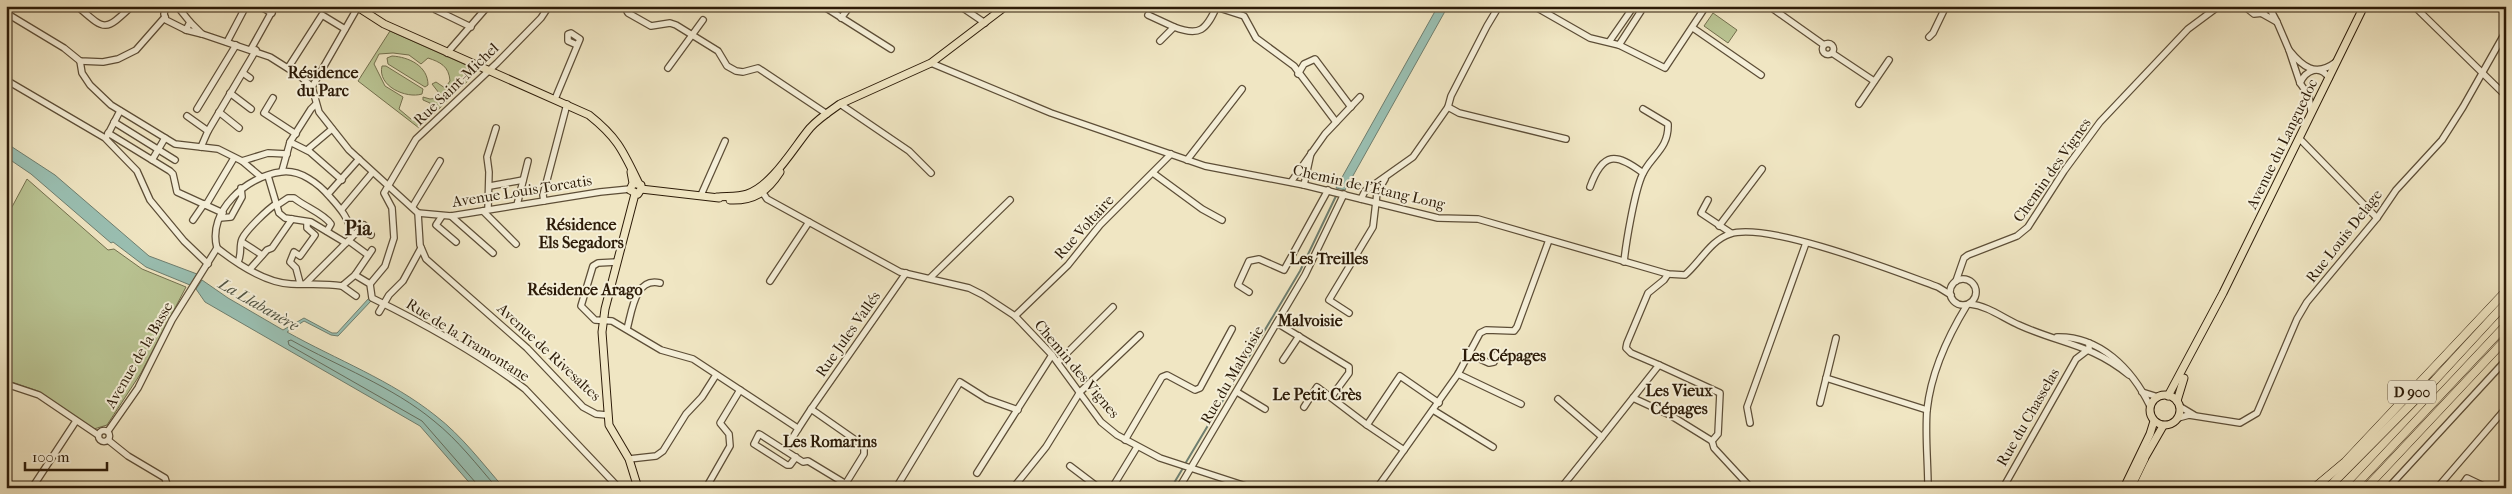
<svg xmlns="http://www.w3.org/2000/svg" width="2512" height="494" viewBox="0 0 2512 494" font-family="'IM FELL French Canon',serif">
	<rect width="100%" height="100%" fill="#f0e6c3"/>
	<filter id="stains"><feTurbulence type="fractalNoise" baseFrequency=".004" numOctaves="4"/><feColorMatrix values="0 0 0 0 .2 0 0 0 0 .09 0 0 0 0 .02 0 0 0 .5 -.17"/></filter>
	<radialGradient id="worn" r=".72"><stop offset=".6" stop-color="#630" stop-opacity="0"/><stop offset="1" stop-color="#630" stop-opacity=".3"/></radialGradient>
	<g fill="#bac594" stroke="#73704e" fill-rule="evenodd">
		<path d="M1713 13 1737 30 1728 43 1704 26Z"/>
		<path d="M390 31 475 69V74L419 128 358 81ZM393 53 409 55 421 64 428 58C440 62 449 66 450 81L445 88 436 82 432 84 439 93V98L430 99 423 97V100L430 103 431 110 427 109 418 118 412 120 399 109 403 97 385 86 374 64 379 54Z"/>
		<path d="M392 56C409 57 428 66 428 85L425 87 388 64 387 58Z"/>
		<path d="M382 66H386L423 89 422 94C406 99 377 86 382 66Z"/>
		<path d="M27 179 108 250 114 249 142 269 186 287 141 373 107 425 94 429 38 391 6 380V218Z"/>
	</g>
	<g fill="#9ac0b3" stroke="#6e7e6f">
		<path d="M1438 6H1448L1345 190 1336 188Z"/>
		<path d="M6 143 55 175 149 256 197 274 190 285 146 267 113 242 111 243 31 174 6 157Z"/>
		<path d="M202 280 228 298 283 330 304 318 332 333H337L369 298 371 301 338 336 331 335 304 321 287 332C337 360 391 380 436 416 462 436 482 463 504 488H474L420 426 205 302 196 289Z"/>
	</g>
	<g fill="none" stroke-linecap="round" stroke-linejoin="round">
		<path stroke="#636e5e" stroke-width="1" d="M477 488 476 483 422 421 289 345 288 341 291 340C339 367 392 386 434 421 458 440 477 465 497 488"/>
		<g stroke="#6e7e6f" stroke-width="2">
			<path d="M1185 464 1300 271 1336 196"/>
			<path d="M1171 488 1183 468"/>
		</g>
		<g stroke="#5d4e37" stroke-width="8">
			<g id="minor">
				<path d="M77 6C106 31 104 32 132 6"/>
				<path d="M166 6 164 14 166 20 186 30 190 22 177 6"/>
				<path d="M259 6 272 13"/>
				<path d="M433 6 436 10 471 27"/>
				<path d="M624 6 628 13 651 26 670 23 676 25 718 51 727 66 736 71 743 72 758 68 827 114"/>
				<path d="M823 6 891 49"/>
				<path d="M960 6 985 23"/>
				<path d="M1534 6 1590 38 1619 45 1665 68 1706 6"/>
				<path d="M1769 6 1824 45"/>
				<path d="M2244 6 2254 14 2264 13"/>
				<path d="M2414 6 2506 96"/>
				<path d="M1216 7 1244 16 1256 38 1294 66 1336 122"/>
				<path d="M6 13 64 48 80 61 103 62 118 59 136 50 165 17"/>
				<path d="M2261 13 2277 22 2269 7"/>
				<path d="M1148 15 1174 27"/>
				<path d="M841 18 850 6"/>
				<path d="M2277 22 2289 50"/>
				<path d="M1693 28 1761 75"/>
				<path d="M186 30 202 34 190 22"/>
				<path d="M202 34 270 57 300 76 312 87"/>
				<path d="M1929 37 1933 33 1946 6"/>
				<path d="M1160 41 1174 27C1200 37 1206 30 1217 6"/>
				<path d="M227 42 246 6"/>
				<path d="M1609 42 1634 6"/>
				<circle cx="1828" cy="49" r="5.5"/>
				<path d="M1619 45 1641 11 1640 6"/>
				<path d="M251 49 275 6"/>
				<path d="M447 53 488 6"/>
				<path d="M1832 53 1874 81"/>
				<path d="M80 61 82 73 90 85 111 105 175 144 218 149 242 161 261 177"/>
				<path d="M931 63 1051 113 1205 166 1304 185 1438 218 1478 219 1668 274 1685 275C1700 262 1711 240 1730 234 1767 221 1897 272 1938 287L1951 295"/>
				<path d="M288 68 322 15 345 29"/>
				<path d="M668 68 703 20"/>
				<path d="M243 73 250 78"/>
				<path d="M1298 74 1304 64 1315 59 1351 107"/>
				<path d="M6 80 105 138 137 171 150 200 184 241 208 264"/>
				<path d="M2300 83C2306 70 2320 64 2329 78"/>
				<path d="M312 87 319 112 349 150 418 213 420 245 426 259 527 348 583 407 596 414 607 415"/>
				<path d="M312 87 355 12 356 6"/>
				<path d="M230 93 251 109"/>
				<path d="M273 98 264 113 296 134"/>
				<path d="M555 99 580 39 571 33 568 34V41L577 45"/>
				<path d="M840 104 909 151 931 173"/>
				<path d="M1859 104 1889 60"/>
				<path d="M1448 107 1459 113 1566 139"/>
				<path d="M197 109 236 45"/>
				<path d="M2311 111 2309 96 2300 83 2289 50C2302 66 2315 78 2336 62"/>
				<path d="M219 112 239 128"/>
				<path d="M187 116 208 131"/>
				<path d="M114 122 175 160"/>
				<path d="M108 133 170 171 173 174 177 192 223 213"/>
				<path d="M107 136 120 111"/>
				<path d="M2299 138 2377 218"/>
				<path d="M290 142 310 152 342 180"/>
				<path d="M201 147 208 131 256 50"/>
				<path d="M307 150 332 129"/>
				<path d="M152 160 165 138"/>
				<path d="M1187 160 1242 89"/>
				<path d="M242 161 268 153 287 154"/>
				<path d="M282 171 290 142 311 109 315 105"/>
				<path d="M1153 173 1202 209 1222 220"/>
				<path d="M268 176 279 213 285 218 311 222 346 243"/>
				<path d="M1291 182 1325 134 1360 97"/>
				<path d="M1304 185 1311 153"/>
				<path d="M490 186 523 180"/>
				<path d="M1590 187C1603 151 1616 153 1643 173"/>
				<path d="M761 190 767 199 900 272 969 288 983 295 1015 316 1052 355 1101 422 1117 435 1160 458 1252 488"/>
				<path d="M328 194 359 159"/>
				<path d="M701 195 725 141"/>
				<path d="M1361 199 1365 191 1413 157 1448 107 1451 96 1487 26 1499 6"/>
				<path d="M1708 200 1701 213 1731 233"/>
				<path d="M544 201 543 195 567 104"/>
				<path d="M206 205 234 158"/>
				<path d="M517 205 528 161"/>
				<path d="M276 206 288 198H294C305 207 323 213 331 224L327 231"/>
				<path d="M413 206 440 161"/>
				<path d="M342 209 372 173"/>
				<path d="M488 209 489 172 487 157 496 128"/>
				<path d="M483 211 516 244"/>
				<path d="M418 213 451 216 600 192 630 189"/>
				<path d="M442 216 436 225 456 242"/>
				<path d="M451 216 493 253"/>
				<path d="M220 218 231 217 242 197 241 188"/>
				<path d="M193 220 204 204"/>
				<path d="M1719 226 1762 169"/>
				<path d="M361 229 371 235"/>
				<path d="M349 241 368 255"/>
				<path d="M242 242 262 255"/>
				<path d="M217 248C236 263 266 283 291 284 309 285 323 283 342 286L355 275 372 250"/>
				<path d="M238 262C242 254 239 246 242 239 246 230 268 209 276 204"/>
				<path d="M617 262 598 263 593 266 581 306 595 320 612 321 661 350 693 359 796 427 798 429 785 450"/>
				<path d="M1624 262C1626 242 1634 196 1641 178 1648 157 1669 151 1668 124L1643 109"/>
				<path d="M250 269 267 250 272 248 292 219"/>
				<path d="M355 275 370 284 372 298C425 324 478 353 525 389L619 488"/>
				<path d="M930 278 1010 200"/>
				<circle cx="1963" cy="292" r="13"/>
				<path d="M770 281 809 222"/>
				<path d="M1956 281 1964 258 1968 255 2017 236 2028 227 2064 171 2100 122 2188 29 2219 6"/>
				<path d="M300 283 296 268 290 262 294 252 300 256 313 238 315 235 307 228V223"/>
				<path d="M306 283 364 225"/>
				<path d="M370 284 385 266 394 238 392 208 384 193 416 139 497 63 541 18 549 6"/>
				<path d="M342 286 356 296"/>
				<path d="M1249 292 1238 285 1249 261 1259 259 1284 270 1328 190"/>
				<path d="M1970 304C1988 306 2003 318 2019 325 2061 344 2091 344 2129 375"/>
				<path d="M379 312 389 295 403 281 421 248"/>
				<path d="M1349 313 1329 300 1373 227 1377 193 1385 179"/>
				<path d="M1015 316 1068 265 1100 225 1171 154"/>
				<path d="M1277 323 1349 367V373L1332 396"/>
				<path d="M627 329C632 311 635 277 660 283"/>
				<path d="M2057 337C2100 336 2132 369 2150 406"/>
				<path d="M1469 354 1489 363 1494 362 1497 354"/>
				<path d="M1283 360 1299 336"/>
				<path d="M1058 362 1113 307"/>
				<path d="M1659 365 1720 393 1718 434 1712 441"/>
				<path d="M1458 374 1521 404"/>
				<path d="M1826 378 1927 410"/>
				<path d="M6 384 39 395 98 435"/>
				<path d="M1237 392 1265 409"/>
				<path d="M2142 392 2158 397"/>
				<path d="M1633 398 1670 415 1712 441 1714 448 1751 488"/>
				<path d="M1558 399 1602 437 1561 488"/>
				<path d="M1820 403 1836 338"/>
				<path d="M2179 406 2194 415"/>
				<path d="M1304 407 1317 387 1367 425"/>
				<path d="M811 409 906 273"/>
				<path d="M1433 410 1493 447"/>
				<path d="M2178 418 2189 415 2240 423 2257 413 2297 319 2307 302 2377 218 2396 190 2442 140 2463 107 2506 31"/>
				<path d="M1750 423 1747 407 1806 243"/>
				<path d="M798 429 811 409 864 446V454L843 488"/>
				<circle cx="104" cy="436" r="5.5"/>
				<path d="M108 431 138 388 172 320 217 248C207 211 247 176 281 172 300 169 319 184 330 197 341 209 350 220 352 236"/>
				<path d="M1602 437 1659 365 1631 353 1626 348 1627 343 1648 293 1664 280 1668 274"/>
				<path d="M108 440 128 456 165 478 168 488"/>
				<path d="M1125 440 1162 377 1167 375 1195 390 1200 388 1232 329"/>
				<path d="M1404 450 1367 425 1400 376 1439 403"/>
				<path d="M796 457 790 465H787L754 444 759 434 761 435 803 462 808 461 846 484"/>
				<path d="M629 459 656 456 663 451 686 414 702 397 716 375"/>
				<path d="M1070 466 1099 488"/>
				<path d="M977 473 1052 355"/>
				<path d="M32 488 76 421"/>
				<path d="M706 488 730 446 729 434 720 423 740 390"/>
				<path d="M896 488 960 382 987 399 1018 410"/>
				<path d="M1013 488 1046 447 1080 392 1140 335"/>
				<path d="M1112 488 1137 447"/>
				<path d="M1179 488 1305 275 1344 194"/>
				<path d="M1377 488 1458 374 1480 333 1486 330 1514 331 1517 327 1549 240"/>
				<path d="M1928 488C1928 462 1925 435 1927 410 1931 373 1948 336 1967 305"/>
				<path d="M2003 488 2076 359 2089 349V343"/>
				<path d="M2388 488 2506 360"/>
				<path d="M2437 488 2506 408"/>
				<path d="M2460 488 2467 478 2488 488"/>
			</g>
		</g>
		<g stroke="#2c1b08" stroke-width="9">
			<g id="major">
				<path d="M356 6 384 24 589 115C618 138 623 151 639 184"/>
				<path d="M631 172 633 183 630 190 638 194 641 189V185L633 183"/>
				<path d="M641 189 719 198"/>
				<path d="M635 194 605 309 602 332 609 425 629 459 638 488"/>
				<path d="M717 197C726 196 738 197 747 194 772 186 794 147 810 128 818 119 830 111 840 104L931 63 1006 6"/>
				<path d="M730 200C754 201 767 192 780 172"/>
				<circle cx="2165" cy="410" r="15"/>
				<path d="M2168 396 2223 293 2364 6"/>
				<path d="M2177 401 2184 378"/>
				<path d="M2139 462 2144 459 2163 426"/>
				<path d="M2124 488 2150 434 2154 421"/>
			</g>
		</g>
		<g stroke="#2c1b08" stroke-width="9">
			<g id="highway">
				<path d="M2130 488 2144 459"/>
				<path d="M2314 488 2345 462 2506 291"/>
				<path d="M2328 488 2435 380 2506 303"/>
				<path d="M2353 488 2506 325"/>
				<path d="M2366 488 2506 339"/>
			</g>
		</g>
		<use href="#minor" stroke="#f5efd8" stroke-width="5.5"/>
		<use href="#major" stroke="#f0e6c3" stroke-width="7"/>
		<use href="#highway" stroke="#f0e6c3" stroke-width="8"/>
	</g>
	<g text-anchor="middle" stroke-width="4" stroke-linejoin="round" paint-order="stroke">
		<rect fill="#f5efd8" stroke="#685b46" stroke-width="1" x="2388" y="380.5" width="48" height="23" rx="4"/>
		<g font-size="14" font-weight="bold" fill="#2c1b08">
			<text x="2412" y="397">D 900</text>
		</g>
		<g font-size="15" fill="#2c1b08" stroke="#f5efd8">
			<text transform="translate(456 84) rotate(-44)" y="5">Rue Saint-Michel</text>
			<text transform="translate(2282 144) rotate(-64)" y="5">Avenue du Languedoc</text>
			<text transform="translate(2052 170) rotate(-55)" y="5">Chemin des Vignes</text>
			<text transform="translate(1369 187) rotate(13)" y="5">Chemin de l'Étang Long</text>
			<text transform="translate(522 191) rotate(-9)" y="5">Avenue Louis Torcatis</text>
			<text transform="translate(1084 227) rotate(-48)" y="5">Rue Voltaire</text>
			<text transform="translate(2344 236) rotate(-52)" y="5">Rue Louis Delage</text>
			<text transform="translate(848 334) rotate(-55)" y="5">Rue Jules Vallés</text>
			<text transform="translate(468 340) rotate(32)" y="5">Rue de la Tramontane</text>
			<text transform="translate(549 352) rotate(43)" y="5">Avenue de Rivesaltes</text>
			<text transform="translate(139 355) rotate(-60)" y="5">Avenue de la Basse</text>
			<text transform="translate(1077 369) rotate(50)" y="5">Chemin des Vignes</text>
			<text transform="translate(1232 375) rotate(-60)" y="5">Rue du Malvoisie</text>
			<text transform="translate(2028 417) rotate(-60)" y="5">Rue du Chasselas</text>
		</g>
		<g font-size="16" font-weight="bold" fill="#2c1b08" stroke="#f5efd8">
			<text x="323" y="78">Résidence<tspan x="323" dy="18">du Parc</tspan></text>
			<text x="581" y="230">Résidence<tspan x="581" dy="18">Els Segadors</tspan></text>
			<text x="1329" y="264">Les Treilles</text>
			<text x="585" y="295">Résidence Arago</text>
			<text x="1310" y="326">Malvoisie</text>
			<text x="1504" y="361">Les Cépages</text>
			<text x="1679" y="396">Les Vieux<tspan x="1679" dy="18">Cépages</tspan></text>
			<text x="1317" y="400">Le Petit Crès</text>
			<text x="830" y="447">Les Romarins</text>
		</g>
		<g font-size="16" font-style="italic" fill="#525544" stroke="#f5efd8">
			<text transform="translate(259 304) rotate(30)" y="6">La Llabanère</text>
		</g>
		<g font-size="20" font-weight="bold" fill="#2c1b08" stroke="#f5efd8">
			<text x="358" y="235">Pia</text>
		</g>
	</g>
	<rect width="2512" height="494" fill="none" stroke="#f0e6c3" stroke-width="25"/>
	<rect x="8" y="8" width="2497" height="479" fill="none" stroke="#2c1b08" stroke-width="2.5"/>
	<rect x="12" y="12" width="2487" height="469" fill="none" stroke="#2c1b08"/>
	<path d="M25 462v8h82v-8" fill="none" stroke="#2c1b08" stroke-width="2.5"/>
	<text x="32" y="462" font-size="15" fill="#2c1b08" stroke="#f5efd8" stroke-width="4" paint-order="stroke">100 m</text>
	<rect width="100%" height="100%" filter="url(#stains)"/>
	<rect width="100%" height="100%" fill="url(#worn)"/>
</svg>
